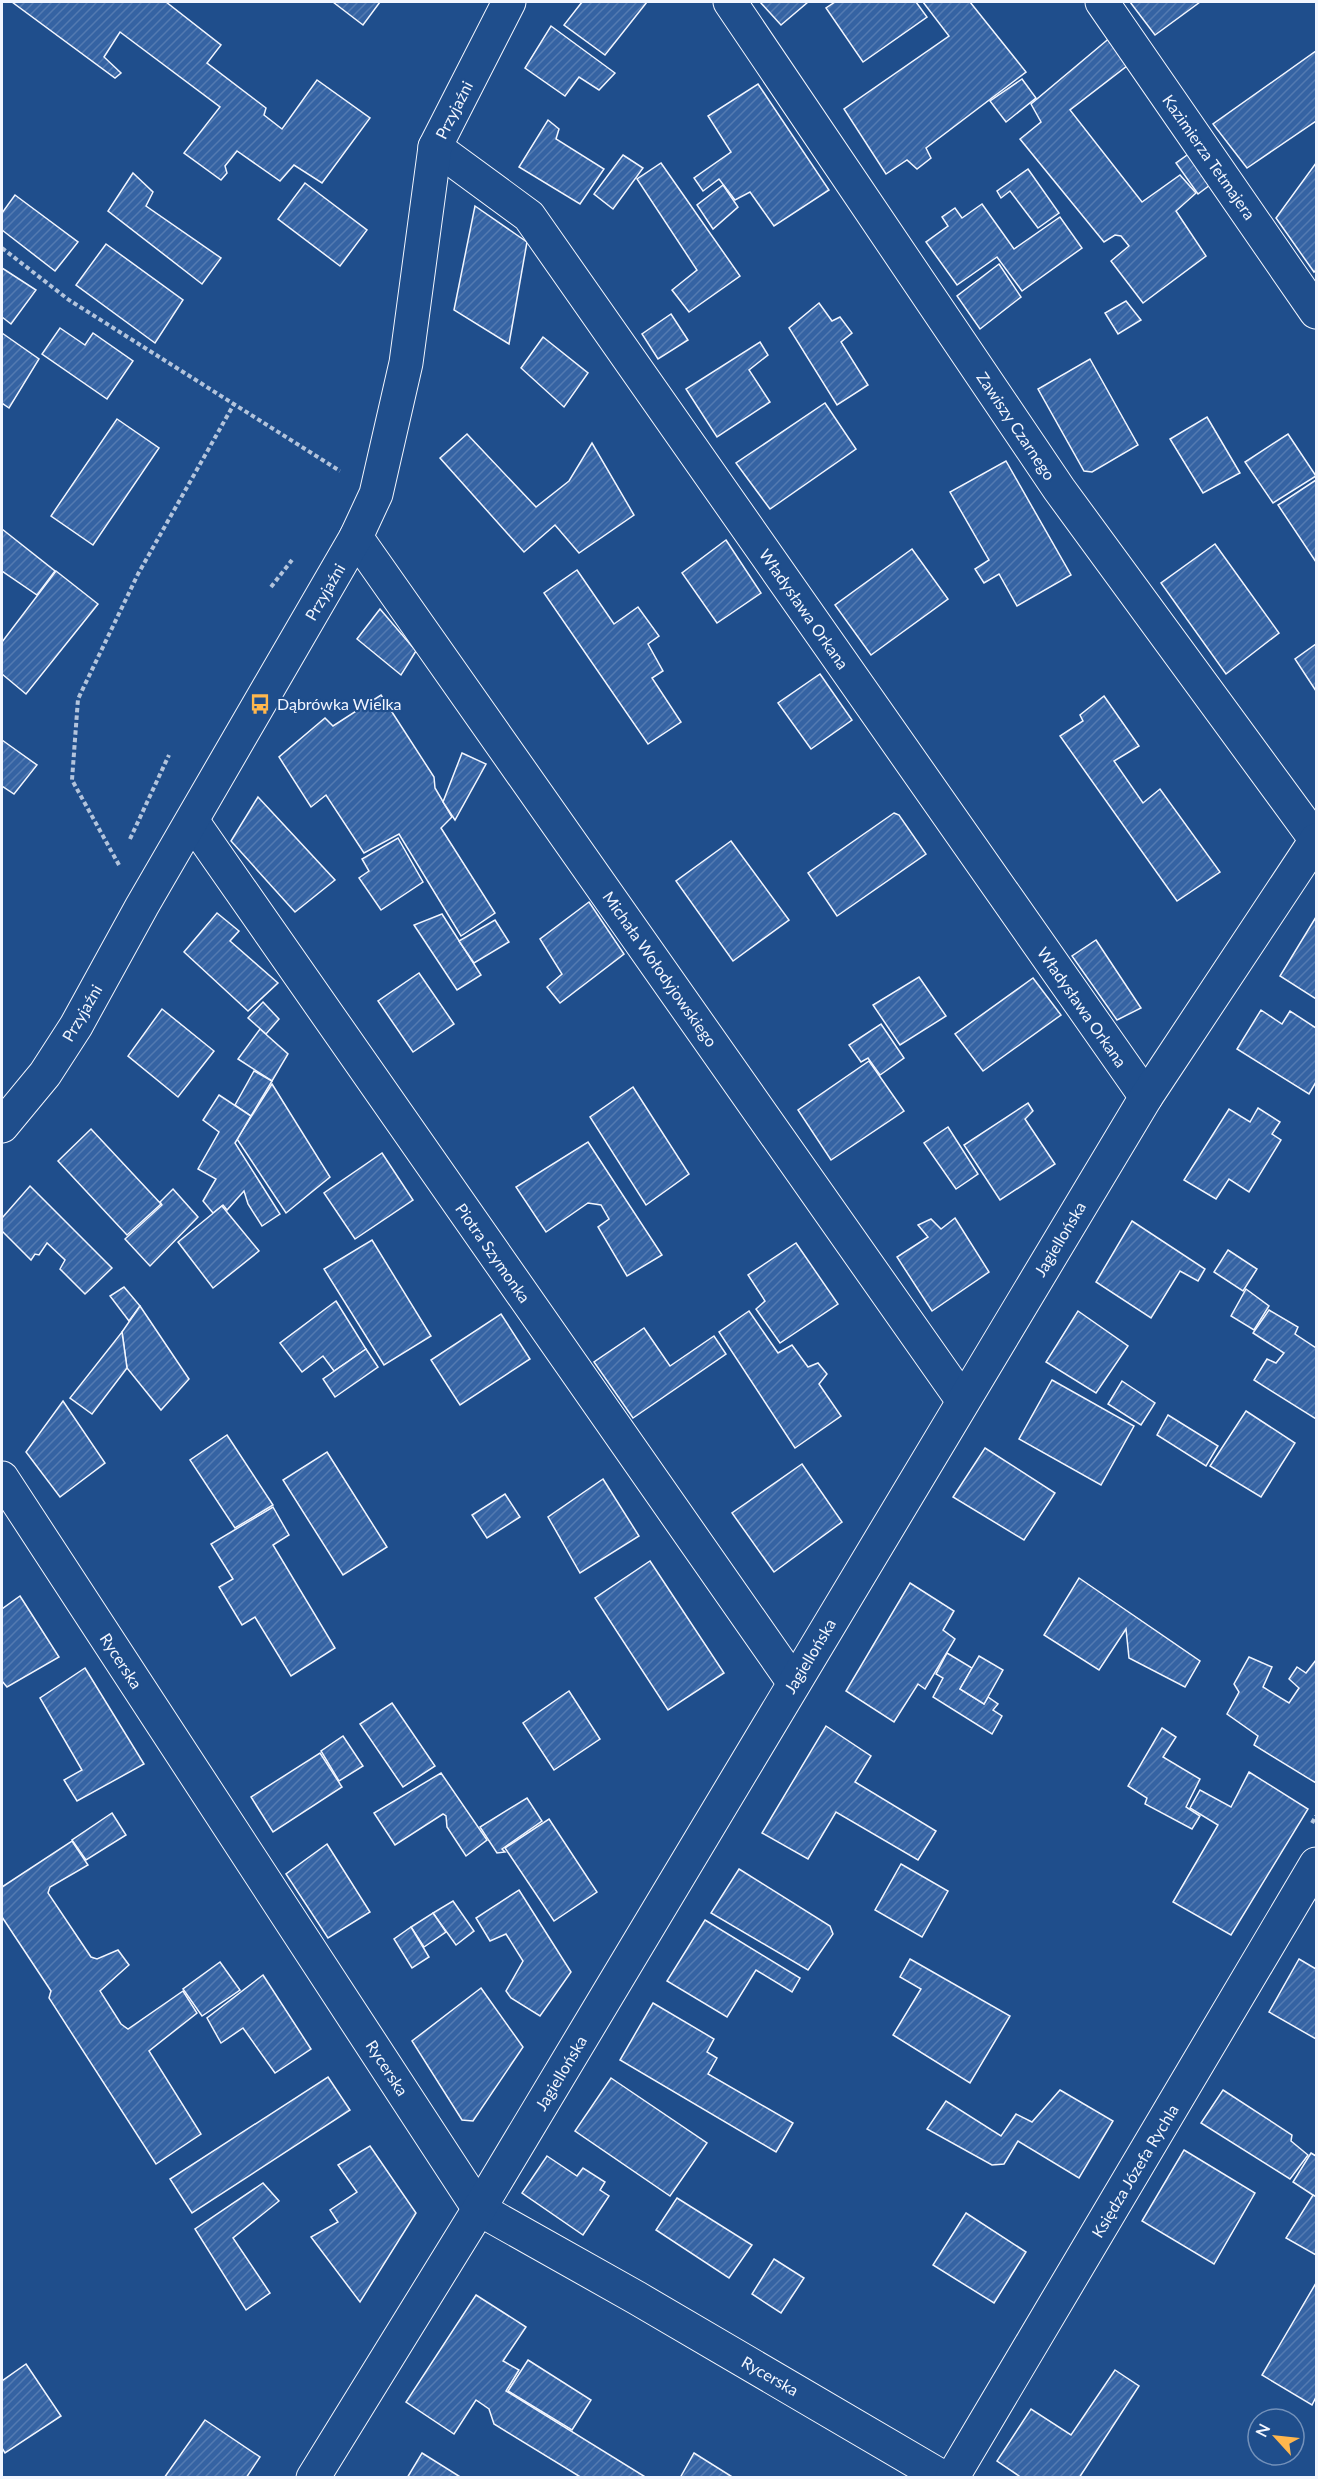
<svg xmlns="http://www.w3.org/2000/svg" width="1318" height="2479" viewBox="0 0 1318 2479" font-family="Lato,sans-serif">
	<defs>
		<pattern id="building-hatch" width="6" height="6" patternUnits="userSpaceOnUse" patternTransform="scale(1.5)"><rect width="6" height="6" fill="#3563a3"/><path d="M-1 1l2-2M0 6l6-6M5 7l2-2" fill="none" stroke="#537ab1"/></pattern>
	</defs>
	<rect width="100%" height="100%" fill="#1f4e8c"/>
	<g fill="url(#building-hatch)" stroke="#f2f6ff" stroke-width="1.5">
		<path d="M12 2H166L221 45 207 63 266 108 264 115 282 129 317 80 370 118 322 183 294 165 280 181 237 151 225 166 227 173 221 180 184 153 220 107 120 32 104 57 121 73 115 78Z"/>
		<path d="M333 2H380L363 25Z"/>
		<path d="M582 2H647L605 55 564 25Z"/>
		<path d="M760 2H808L781 25Z"/>
		<path d="M835 2H916L927 17 863 62 826 8Z"/>
		<path d="M923 2H970L1026 72 926 148 931 158 917 169 907 160 886 174 844 109 949 36Z"/>
		<path d="M1130 2H1200L1155 35Z"/>
		<path d="M551 26 615 73 599 90 579 77 565 96 525 68Z"/>
		<path d="M1112 36 1132 62 1070 110 1142 202 1180 175 1196 193 1176 211 1206 256 1143 303 1111 261 1129 246 1121 236 1115 235 1104 242 1020 139 1041 122 1031 104Z"/>
		<path d="M1316 51V121L1247 168 1213 124Z"/>
		<path d="M1022 79 1036 98 1006 122 990 101Z"/>
		<path d="M758 84 829 190 774 226 750 192 735 200 719 179 703 191 694 178 731 152 708 116Z"/>
		<path d="M548 120 559 129 556 139 604 169 580 204 519 167Z"/>
		<path d="M1197 148 1218 179 1198 194 1176 163Z"/>
		<path d="M623 155 643 168 613 209 594 194Z"/>
		<path d="M661 163 740 276 689 312 672 290 697 270 637 179Z"/>
		<path d="M1316 163V270L1314 272 1276 218Z"/>
		<path d="M1028 169 1059 213 1038 228 1010 191 1001 198 997 191Z"/>
		<path d="M133 173 153 192 146 206 221 258 202 284 108 211Z"/>
		<path d="M305 183 367 230 340 266 278 219Z"/>
		<path d="M723 185 738 207 713 229 697 205Z"/>
		<path d="M15 195 78 242 55 271 2 230V213Z"/>
		<path d="M982 204 1014 249 1060 217 1082 248 1022 291 997 257 957 285 926 242 948 226 942 217 955 208 962 218Z"/>
		<path d="M475 206 527 242 509 344 454 310Z"/>
		<path d="M106 244 183 300 155 343 76 285Z"/>
		<path d="M999 264 1021 297 980 329 957 296Z"/>
		<path d="M2 268 36 290 11 324 2 317Z"/>
		<path d="M1126 301 1141 320 1118 334 1105 313Z"/>
		<path d="M819 303 832 321 840 317 852 333 841 342 868 385 837 405 789 328Z"/>
		<path d="M671 314 688 340 658 359 642 334Z"/>
		<path d="M60 328 85 345 93 333 133 361 107 399 42 354Z"/>
		<path d="M2 333 39 359 9 408 2 403Z"/>
		<path d="M543 337 588 373 564 407 521 368Z"/>
		<path d="M760 342 768 355 749 370 770 402 717 437 686 389Z"/>
		<path d="M1090 359 1138 445 1092 472 1084 471 1038 389Z"/>
		<path d="M825 403 856 449 770 509 736 463Z"/>
		<path d="M1207 417 1240 473 1203 493 1170 439Z"/>
		<path d="M117 419 159 448 93 545 51 516Z"/>
		<path d="M467 434 536 507 569 481 592 443 634 515 579 553 555 525 524 552 440 458Z"/>
		<path d="M1288 434 1316 476 1273 503 1245 462Z"/>
		<path d="M1006 461 1071 575 1017 606 999 574 984 583 975 569 989 560 950 492Z"/>
		<path d="M1316 480V562L1278 505Z"/>
		<path d="M2 529 55 571 37 595 2 571Z"/>
		<path d="M726 540 761 593 717 623 682 573Z"/>
		<path d="M1215 544 1279 633 1226 674 1161 583Z"/>
		<path d="M912 549 948 599 871 655 835 605Z"/>
		<path d="M577 570 614 624 638 607 659 636 648 644 663 671 652 678 681 722 648 744 544 593Z"/>
		<path d="M56 571 98 604 26 694 2 674V642Z"/>
		<path d="M380 609 416 651 401 675 357 639Z"/>
		<path d="M1316 644V691L1295 659Z"/>
		<path d="M820 674 852 720 811 749 778 703Z"/>
		<path d="M381 695 434 777 435 788 452 817 441 828 495 913 461 936 399 834 364 853 326 795 311 807 279 757 325 718 333 726Z"/>
		<path d="M1104 696 1139 746 1114 761 1143 803 1160 789 1220 872 1177 901 1060 736 1083 721 1080 715Z"/>
		<path d="M2 740 37 765 14 794 2 786Z"/>
		<path d="M462 753 486 764 455 820 443 802Z"/>
		<path d="M258 797 335 880 295 912 231 841Z"/>
		<path d="M894 813 899 815 926 854 837 916 808 873Z"/>
		<path d="M398 838 423 882 381 910 359 878 369 871 362 859Z"/>
		<path d="M731 841 789 920 733 961 676 881Z"/>
		<path d="M589 902 624 954 560 1003 547 987 562 974 540 939Z"/>
		<path d="M217 913 239 931 230 941 278 983 248 1011 184 952Z"/>
		<path d="M442 914 481 975 457 990 414 925Z"/>
		<path d="M1316 917V999L1280 976Z"/>
		<path d="M495 920 509 942 474 963 459 941Z"/>
		<path d="M1096 940 1141 1008 1117 1020 1072 956Z"/>
		<path d="M419 973 454 1024 413 1052 378 1001Z"/>
		<path d="M919 977 946 1016 900 1045 873 1005Z"/>
		<path d="M1033 978 1061 1015 983 1071 955 1034Z"/>
		<path d="M263 1002 279 1019 266 1034 248 1018Z"/>
		<path d="M162 1009 214 1051 178 1097 128 1056Z"/>
		<path d="M1261 1010 1282 1024 1290 1011 1316 1028V1082L1309 1094 1237 1049Z"/>
		<path d="M881 1024 904 1058 880 1075 868 1058 861 1062 849 1045Z"/>
		<path d="M260 1029 288 1054 272 1081 238 1059Z"/>
		<path d="M869 1061 904 1111 831 1160 798 1110Z"/>
		<path d="M254 1071 272 1081 251 1116 235 1105Z"/>
		<path d="M272 1084 330 1177 286 1213 237 1139Z"/>
		<path d="M633 1087 689 1174 646 1205 590 1117Z"/>
		<path d="M219 1095 251 1116 235 1143 280 1214 262 1226 248 1204 244 1191 227 1210 223 1205 213 1213 203 1201 216 1179 198 1169 219 1132 203 1120Z"/>
		<path d="M1028 1103 1033 1111 1025 1119 1055 1164 1000 1200 964 1145Z"/>
		<path d="M1258 1108 1280 1122 1272 1134 1281 1140 1249 1192 1229 1179 1216 1199 1184 1180 1229 1109 1250 1122Z"/>
		<path d="M948 1127 978 1174 956 1189 924 1143Z"/>
		<path d="M91 1129 161 1204 127 1235 58 1161Z"/>
		<path d="M588 1142 662 1255 627 1276 598 1227 609 1219 601 1205 588 1203 546 1232 516 1187Z"/>
		<path d="M382 1153 413 1200 355 1239 324 1193Z"/>
		<path d="M30 1186 112 1268 85 1294 60 1269 65 1260 47 1243 39 1255 35 1254 31 1260 2 1231V1218Z"/>
		<path d="M173 1189 198 1217 150 1266 125 1239 162 1205 160 1202Z"/>
		<path d="M222 1206 259 1251 213 1288 178 1242Z"/>
		<path d="M955 1218 989 1272 932 1311 897 1257 928 1237 918 1225 931 1219 941 1229Z"/>
		<path d="M1132 1221 1205 1269 1198 1281 1180 1271 1151 1318 1096 1282Z"/>
		<path d="M372 1240 431 1336 384 1365 324 1269Z"/>
		<path d="M796 1243 838 1304 780 1343 756 1309 765 1301 748 1275Z"/>
		<path d="M1228 1250 1257 1269 1243 1291 1214 1272Z"/>
		<path d="M124 1287 140 1306 129 1321 110 1296Z"/>
		<path d="M1246 1289 1269 1306 1254 1330 1231 1316Z"/>
		<path d="M336 1301 366 1349 334 1371 323 1356 302 1372 280 1343Z"/>
		<path d="M140 1306 189 1379 161 1410 127 1368 122 1332Z"/>
		<path d="M1269 1310 1298 1327 1295 1334 1316 1348V1419L1254 1380 1267 1359 1276 1363 1284 1353 1253 1333Z"/>
		<path d="M749 1311 778 1353 792 1345 808 1367 818 1363 827 1374 819 1384 841 1416 795 1448 719 1332Z"/>
		<path d="M1078 1311 1128 1346 1096 1393 1046 1362Z"/>
		<path d="M501 1314 530 1359 460 1405 431 1360Z"/>
		<path d="M644 1328 670 1366 714 1336 726 1354 633 1418 594 1362Z"/>
		<path d="M122 1332 127 1368 92 1414 70 1398Z"/>
		<path d="M366 1349 378 1367 335 1397 323 1379Z"/>
		<path d="M1052 1380 1134 1426 1101 1485 1019 1439Z"/>
		<path d="M1122 1381 1155 1403 1141 1425 1108 1404Z"/>
		<path d="M63 1401 105 1463 60 1497 26 1452Z"/>
		<path d="M1246 1411 1295 1443 1261 1497 1210 1466Z"/>
		<path d="M1168 1415 1218 1446 1206 1466 1157 1435Z"/>
		<path d="M227 1435 273 1505 235 1528 190 1460Z"/>
		<path d="M985 1448 1055 1493 1024 1540 953 1497Z"/>
		<path d="M327 1452 387 1547 343 1575 283 1480Z"/>
		<path d="M802 1464 842 1522 774 1572 732 1513Z"/>
		<path d="M603 1479 639 1536 580 1573 548 1517Z"/>
		<path d="M505 1494 520 1517 487 1538 472 1515Z"/>
		<path d="M273 1507 289 1535 273 1545 335 1648 291 1676 255 1617 242 1625 219 1587 233 1579 211 1544Z"/>
		<path d="M650 1561 724 1673 668 1710 595 1598Z"/>
		<path d="M1079 1578 1200 1661 1185 1687 1129 1658 1126 1629 1099 1670 1044 1635Z"/>
		<path d="M910 1583 954 1611 943 1630 955 1639 925 1689 918 1684 894 1722 846 1691Z"/>
		<path d="M20 1596 59 1657 7 1687 2 1681V1609Z"/>
		<path d="M947 1653 972 1668 960 1689 984 1704 988 1697 998 1704 993 1710 1002 1716 992 1734 933 1697 943 1678 936 1674Z"/>
		<path d="M979 1656 1003 1670 984 1704 960 1689Z"/>
		<path d="M1249 1657 1272 1667 1263 1687 1289 1703 1299 1688 1289 1679 1297 1667 1306 1673 1316 1660V1783L1254 1745 1258 1736 1227 1714 1239 1692 1234 1684Z"/>
		<path d="M85 1668 144 1764 77 1801 64 1780 82 1770 40 1698Z"/>
		<path d="M569 1691 600 1739 554 1770 523 1723Z"/>
		<path d="M392 1703 435 1766 403 1787 360 1724Z"/>
		<path d="M826 1726 871 1756 855 1782 936 1831 918 1860 836 1812 808 1859 762 1833Z"/>
		<path d="M1162 1728 1176 1737 1163 1757 1200 1779 1186 1807 1200 1816 1192 1829 1145 1804 1147 1798 1128 1786Z"/>
		<path d="M343 1736 363 1766 339 1781 321 1751Z"/>
		<path d="M320 1753 342 1787 273 1832 251 1797Z"/>
		<path d="M1249 1772 1308 1809 1231 1935 1173 1902 1218 1825 1190 1808 1200 1790 1231 1807Z"/>
		<path d="M441 1773 487 1840 466 1856 447 1827 446 1816 443 1814 395 1845 374 1813Z"/>
		<path d="M527 1798 542 1821 502 1849 505 1852 497 1853 480 1827Z"/>
		<path d="M112 1813 126 1835 86 1860 72 1840Z"/>
		<path d="M549 1819 597 1892 554 1921 505 1848Z"/>
		<path d="M72 1841 88 1865 50 1887 48 1893 91 1957 97 1959 118 1950 129 1965 100 1991 121 2024 128 2029 183 1991 197 2013 149 2051 201 2134 156 2164 49 1998 51 1991 2 1917V1887Z"/>
		<path d="M327 1844 370 1912 328 1938 286 1874Z"/>
		<path d="M901 1864 948 1891 922 1937 875 1910Z"/>
		<path d="M739 1869 830 1926 833 1934 808 1970 711 1913Z"/>
		<path d="M519 1890 571 1972 540 2016 511 1998 506 1991 523 1961 506 1934 490 1941 476 1918Z"/>
		<path d="M453 1901 474 1931 456 1945 433 1913Z"/>
		<path d="M433 1913 446 1932 424 1947 411 1927Z"/>
		<path d="M705 1920 800 1978 792 1992 756 1970 727 2017 667 1981Z"/>
		<path d="M411 1927 429 1957 412 1968 394 1939Z"/>
		<path d="M910 1959 1010 2016 970 2083 893 2035 921 1989 900 1977Z"/>
		<path d="M1299 1959 1316 1969V2039L1269 2012Z"/>
		<path d="M220 1962 240 1990 202 2016 183 1989Z"/>
		<path d="M263 1975 311 2049 275 2073 243 2028 221 2043 207 2018Z"/>
		<path d="M481 1988 523 2047 473 2121 462 2120 412 2041Z"/>
		<path d="M653 2003 714 2039 707 2052 717 2058 708 2074 793 2123 776 2152 620 2060Z"/>
		<path d="M328 2077 350 2110 192 2213 170 2179Z"/>
		<path d="M611 2078 707 2143 670 2196 575 2131Z"/>
		<path d="M1060 2090 1113 2121 1079 2178 1018 2141 1004 2164 992 2165 927 2129 946 2101 1001 2136 1016 2114 1032 2122Z"/>
		<path d="M1223 2090 1292 2135 1291 2141 1308 2155 1290 2179 1201 2123Z"/>
		<path d="M370 2146 416 2213 360 2302 311 2237 338 2222 330 2210 357 2192 338 2165Z"/>
		<path d="M1184 2150 1255 2193 1214 2264 1142 2221Z"/>
		<path d="M1311 2153 1316 2156V2197L1293 2182Z"/>
		<path d="M547 2156 577 2176 583 2168 605 2182 600 2190 609 2196 583 2235 522 2193Z"/>
		<path d="M263 2183 279 2201 233 2238 270 2293 246 2310 195 2229Z"/>
		<path d="M1313 2195 1316 2197V2255L1286 2238Z"/>
		<path d="M677 2198 752 2245 729 2278 656 2230Z"/>
		<path d="M966 2213 1026 2252 994 2303 933 2265Z"/>
		<path d="M774 2259 804 2278 781 2313 752 2294Z"/>
		<path d="M1316 2283V2397L1312 2405 1262 2375Z"/>
		<path d="M476 2295 526 2327 503 2361 519 2370 506 2391 647 2478H582L494 2424 489 2409 476 2400 454 2434 406 2402Z"/>
		<path d="M528 2360 591 2400 572 2430 508 2391Z"/>
		<path d="M26 2364 61 2416 5 2453 2 2448V2381Z"/>
		<path d="M1115 2370 1139 2386 1079 2478H1022L997 2461 1031 2409 1071 2435Z"/>
		<path d="M205 2420 260 2457 246 2478H164Z"/>
		<path d="M422 2453 462 2478H407Z"/>
		<path d="M694 2453 734 2478H680Z"/>
	</g>
	<g fill="none" stroke-linecap="round" stroke-linejoin="round">
		<g stroke="#f2f6ff" stroke-width="35">
			<g id="minor">
				<path d="M730 2 1059 489 1316 840"/>
				<path d="M1102 2 1316 312"/>
				<path d="M435 147 529 216 1146 1097"/>
				<path d="M356 537 963 1401"/>
				<path d="M193 822 794 1683"/>
				<path d="M2 1126 45 1074 76 1026 142 906 356 537 376 494 406 363 435 147 509 2"/>
				<path d="M2 1478 479 2209 637 2298 944 2478"/>
				<path d="M313 2478 479 2209 1146 1097 1316 840"/>
				<path d="M952 2478 1316 1864"/>
			</g>
		</g>
		<g stroke="#b3c4dc" stroke-width="4" stroke-dasharray="4.5 3" stroke-linecap="butt">
			<path d="M2 248 69 300 340 471"/>
			<path d="M271 587 292 560"/>
			<path d="M130 839 169 755"/>
			<path d="M119 865 72 780 78 699 138 574 234 404"/>
			<path d="M1312 1823 1316 1816"/>
		</g>
		<use href="#minor" stroke="#1f4e8c" stroke-width="33"/>
	</g>
	<defs>
		<g id="bus-bare" transform="scale(1.62)"><path d="M-5-6H5V4H4V6H2V4H-2V6H-4V4H-5ZM-3.5-4V0h7V-4ZM-3.5 1.2v1.5H-2V1.2ZM2 1.2v1.5H3.5V1.2Z" fill="#ffb74d" stroke="#1f4e8c" stroke-width="2.5" paint-order="stroke"/></g>
	</defs>
	<g fill-rule="evenodd">
		<use href="#bus-bare" x="260" y="704"/>
	</g>
	<g text-anchor="middle" stroke-width="4.5" stroke-linejoin="round" paint-order="stroke">
		<g font-size="16" fill="#f2f6ff" stroke="#1f4e8c">
			<text transform="translate(454 110) rotate(-63)" y="6">Przyjaźni</text>
			<text transform="translate(1209 157) rotate(55)" y="6">Kazimierza Tetmajera</text>
			<text transform="translate(1016 426) rotate(56)" y="6">Zawiszy Czarnego</text>
			<text transform="translate(325 592) rotate(-60)" y="6">Przyjaźni</text>
			<text transform="translate(804 609) rotate(55)" y="6">Władysława Orkana</text>
			<text transform="translate(660 969) rotate(55)" y="6">Michała Wołodyjowskiego</text>
			<text transform="translate(1082 1007) rotate(55)" y="6">Władysława Orkana</text>
			<text transform="translate(82 1013) rotate(-60)" y="6">Przyjaźni</text>
			<text transform="translate(1060 1239) rotate(-59)" y="6">Jagiellońska</text>
			<text transform="translate(493 1253) rotate(55)" y="6">Piotra Szymonka</text>
			<text transform="translate(810 1656) rotate(-59)" y="6">Jagiellońska</text>
			<text transform="translate(121 1661) rotate(57)" y="6">Rycerska</text>
			<text transform="translate(387 2068) rotate(57)" y="6">Rycerska</text>
			<text transform="translate(561 2073) rotate(-59)" y="6">Jagiellońska</text>
			<text transform="translate(1135 2171) rotate(-59)" y="6">Księdza Józefa Rychla</text>
			<text transform="translate(770 2376) rotate(30)" y="6">Rycerska</text>
		</g>
		<g font-size="16" fill="#f2f6ff" stroke="#1f4e8c" text-anchor="start">
			<text x="277" y="710">Dąbrówka Wielka</text>
		</g>
	</g>
	<rect width="1318" height="2479" fill="none" stroke="#f2f6ff" stroke-width="6"/>
	<g transform="translate(1276 2437) rotate(297)"><circle r="28" fill="#1f4e8c" stroke="#7391ba" stroke-width="1.5"/>
	<path d="M0-4.5L10 22L0 15L-10 22Z" fill="#ffb74d"/>
	<text y="-9" font-size="16" font-weight="bold" text-anchor="middle" fill="#f2f6ff">N</text>
	</g>
</svg>
